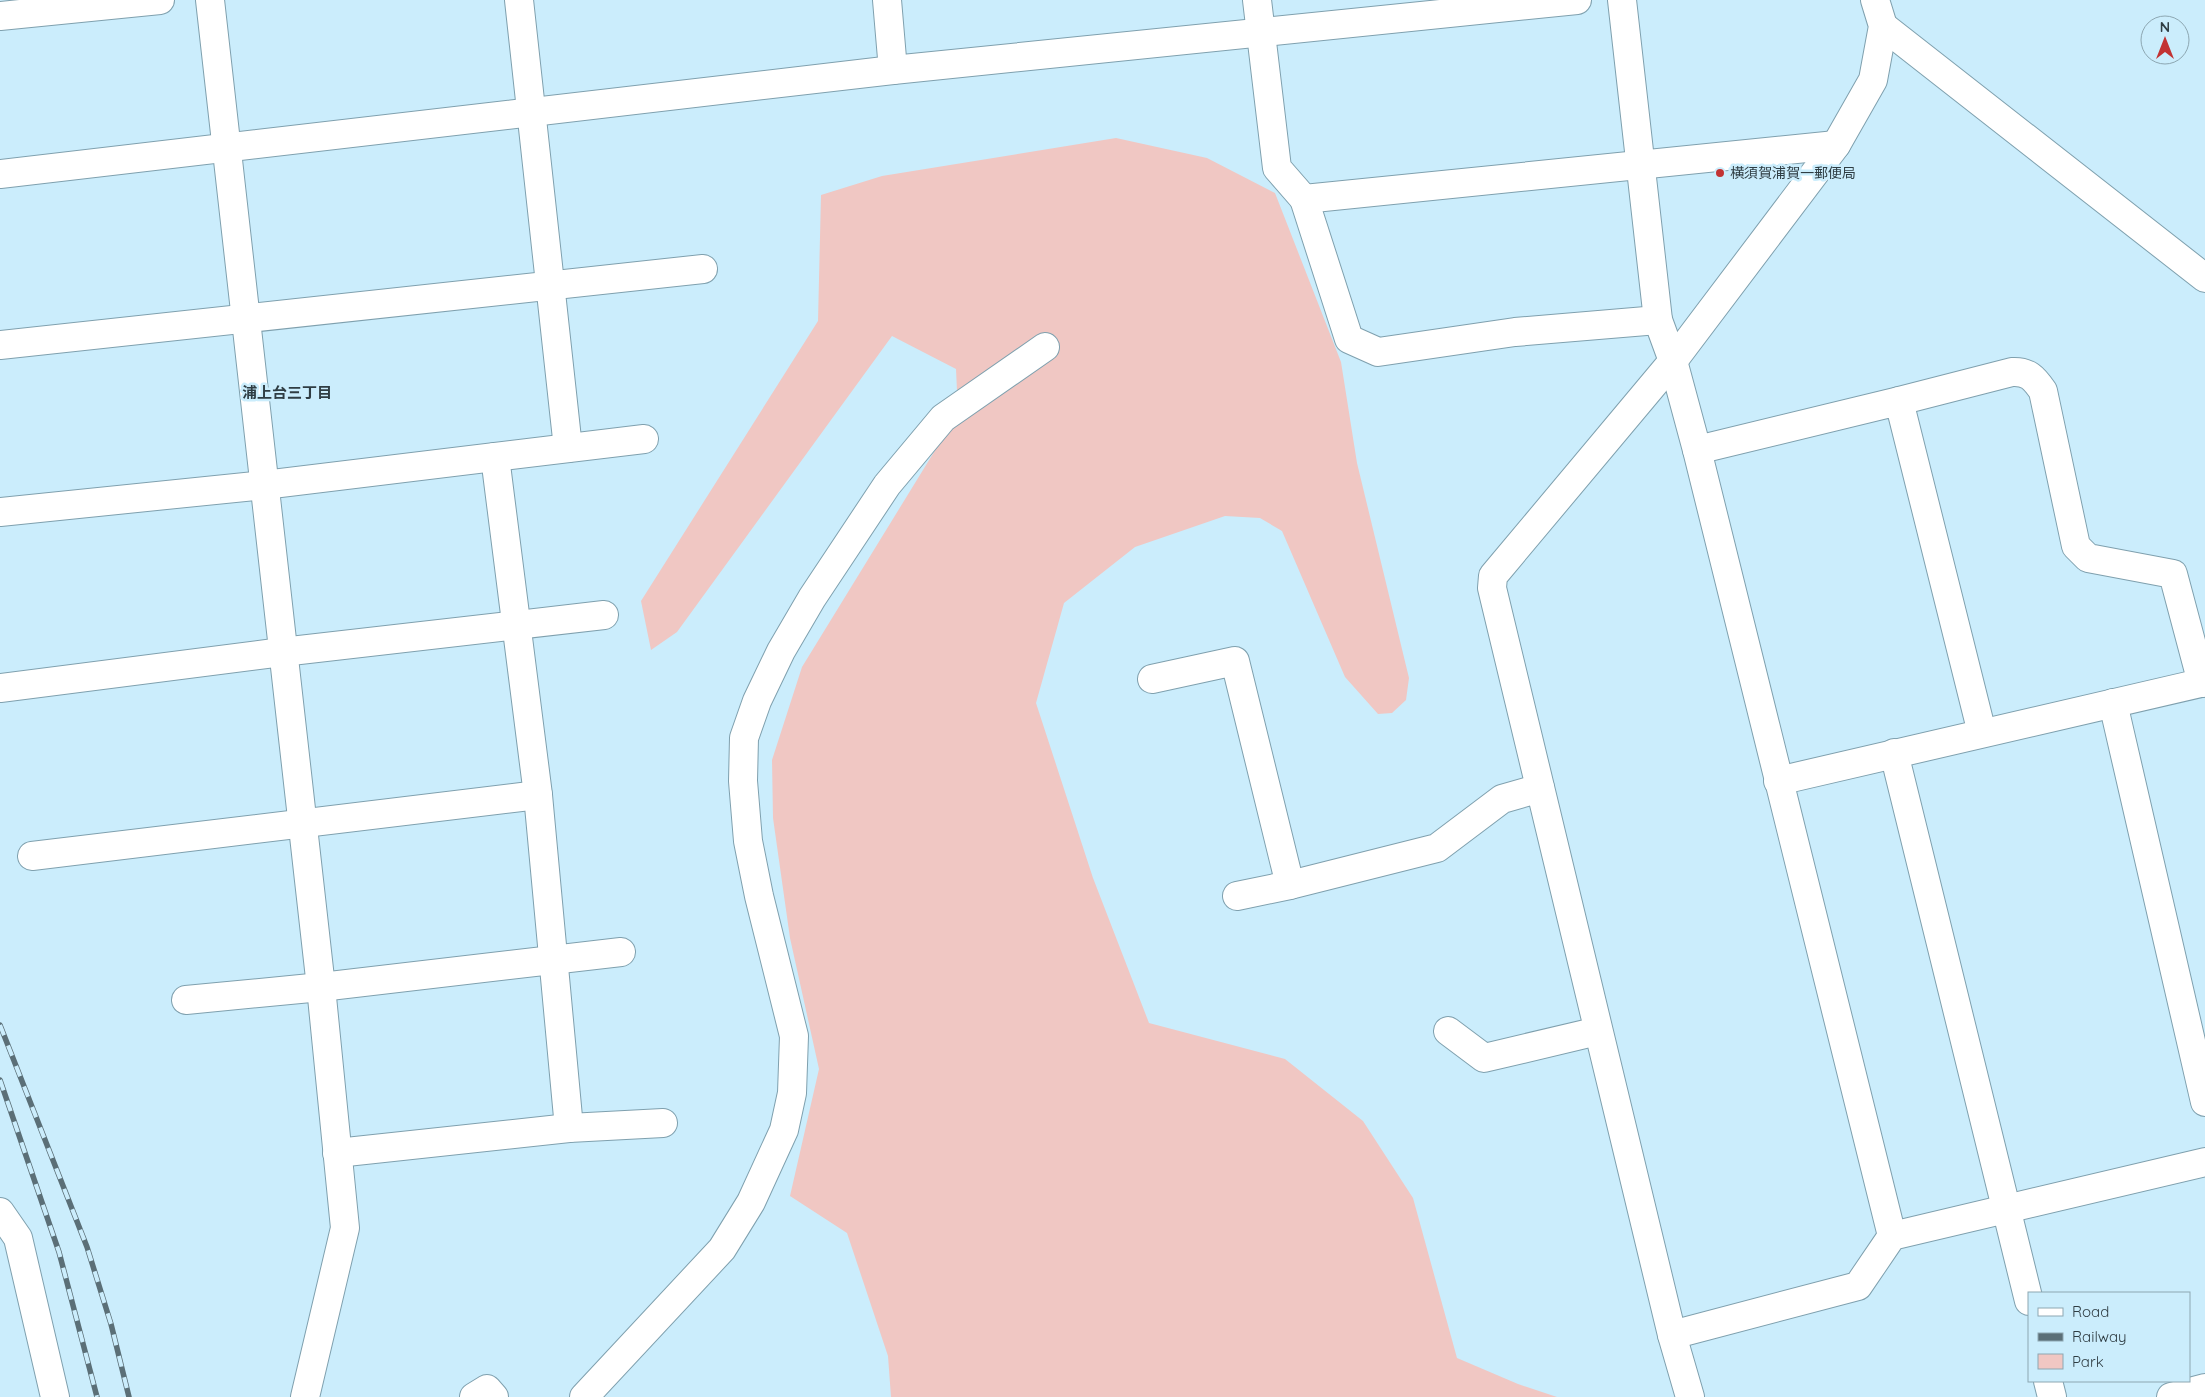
<svg xmlns="http://www.w3.org/2000/svg" width="2205" height="1397" viewBox="0 0 2205 1397" font-family="Quicksand,'Noto Sans JP',sans-serif">
	<rect width="100%" height="100%" fill="#cbedfc"/>
	<path fill="#f0c7c3" d="M1116 138 1207 158 1275 193 1341 362 1357 463 1409 678 1406 700 1392 713 1378 714 1345 677 1282 531 1260 518 1225 516 1135 547 1064 603 1036 703 1093 878 1149 1023 1285 1059 1363 1121 1413 1198 1457 1358 1518 1384 1557 1397H891L888 1356 847 1233 790 1196 819 1069 790 938 773 818 772 760 802 667 958 413 956 369 892 336 677 632 651 650 641 601 818 321 821 195 882 176Z"/>
	<g fill="none" stroke-linecap="round" stroke-linejoin="round">
		<g stroke="#7fa0ae" stroke-width="30">
			<g id="minor">
				<path d="M210 0 321 987 345 1228 305 1397"/>
				<path d="M519 0 568 448"/>
				<path d="M887 0 893 70"/>
				<path d="M1257 0 1277 168 1304 199 1836 145"/>
				<path d="M1622 0 1658 320 1673 361 1697 450 1892 1236"/>
				<path d="M0 16 160 0"/>
				<path d="M1883 26 2205 278"/>
				<path d="M0 174 893 70 1577 0"/>
				<path d="M1304 199 1349 339 1378 352 1515 332 1658 320"/>
				<path d="M0 345 703 269"/>
				<path d="M1899 401 2012 372C2028 371 2034 378 2043 391L2076 546 2088 558 2173 574 2202 683"/>
				<path d="M1697 450 1899 401 1982 733"/>
				<path d="M495 457 538 795 569 1128"/>
				<path d="M0 512 264 485 644 439"/>
				<path d="M1152 679 1235 661 1290 885"/>
				<path d="M0 688 282 652 604 615"/>
				<path d="M2113 703 2205 1102"/>
				<path d="M1894 753 2029 1301"/>
				<path d="M1778 781 2205 682"/>
				<path d="M32 856 538 795"/>
				<path d="M1237 896 1290 885 1437 848 1502 799 1540 788"/>
				<path d="M186 1000 321 987 621 952"/>
				<path d="M1448 1031 1484 1058 1598 1031"/>
				<path d="M337 1153 569 1128 663 1123"/>
				<path d="M0 1212 18 1238 55 1397"/>
				<path d="M1672 1335 1858 1286 1892 1236 2205 1162"/>
				<path d="M2048 1381 2052 1397"/>
				<path d="M474 1397 487 1389 494 1397"/>
				<path d="M584 1397 722 1249 751 1202 784 1130 792 1093 794 1036 759 896 748 841 743 781 744 738 757 701 781 651 812 598 887 485 943 418 1045 347"/>
				<path d="M1690 1397 1672 1335 1492 588 1493 576 1673 361 1836 145 1873 80 1883 26 1875 0"/>
				<path d="M2171 1397 2205 1388"/>
			</g>
		</g>
		<use href="#minor" stroke="#fff" stroke-width="28"/>
		<g stroke="#5b6f77" stroke-width="5.5">
			<g id="rail">
				<path d="M0 1025 87 1247 111 1324 129 1397"/>
				<path d="M0 1080 59 1252 97 1397"/>
			</g>
		</g>
		<use href="#rail" stroke="#cbedfc" stroke-width="4" stroke-dasharray="11" stroke-linecap="butt"/>
	</g>
	<circle fill="#c23333" stroke="#cbedfc" stroke-width="2" cx="1720" cy="173" r="5"/>
	<g text-anchor="middle" stroke-width="5" stroke-linejoin="round" paint-order="stroke">
		<g font-size="14" fill="#2f3d43" stroke="#cbedfc" text-anchor="start">
			<text x="1730" y="178">横須賀浦賀一郵便局</text>
		</g>
		<g font-size="15" font-weight="bold" fill="#2f3d43" stroke="#cbedfc">
			<text x="287" y="398">浦上台三丁目</text>
		</g>
	</g>
	<rect x="2028" y="1292" width="162" height="90" fill="#cbedfc" stroke="#8da7b2"/>
	<rect x="2038" y="1308" width="25" height="8" fill="#ffffff" stroke="#8da7b2"/>
	<text x="2072" y="1317" font-size="15" fill="#2f3d43">Road</text>
	<rect x="2038" y="1333" width="25" height="8" fill="#5b6f77" stroke="#8da7b2"/>
	<text x="2072" y="1342" font-size="15" fill="#2f3d43">Railway</text>
	<rect x="2038" y="1354" width="25" height="15" fill="#f0c7c3" stroke="#8da7b2"/>
	<text x="2072" y="1367" font-size="15" fill="#2f3d43">Park</text>
	<g transform="translate(2165 40)"><circle r="24" fill="#cbedfc" stroke="#8da7b2"/>
	<path d="M0-4L9 19L0 12L-9 19Z" fill="#c23333"/>
	<text y="-8" font-size="14" font-weight="bold" text-anchor="middle" fill="#2f3d43">N</text>
	</g>
</svg>
